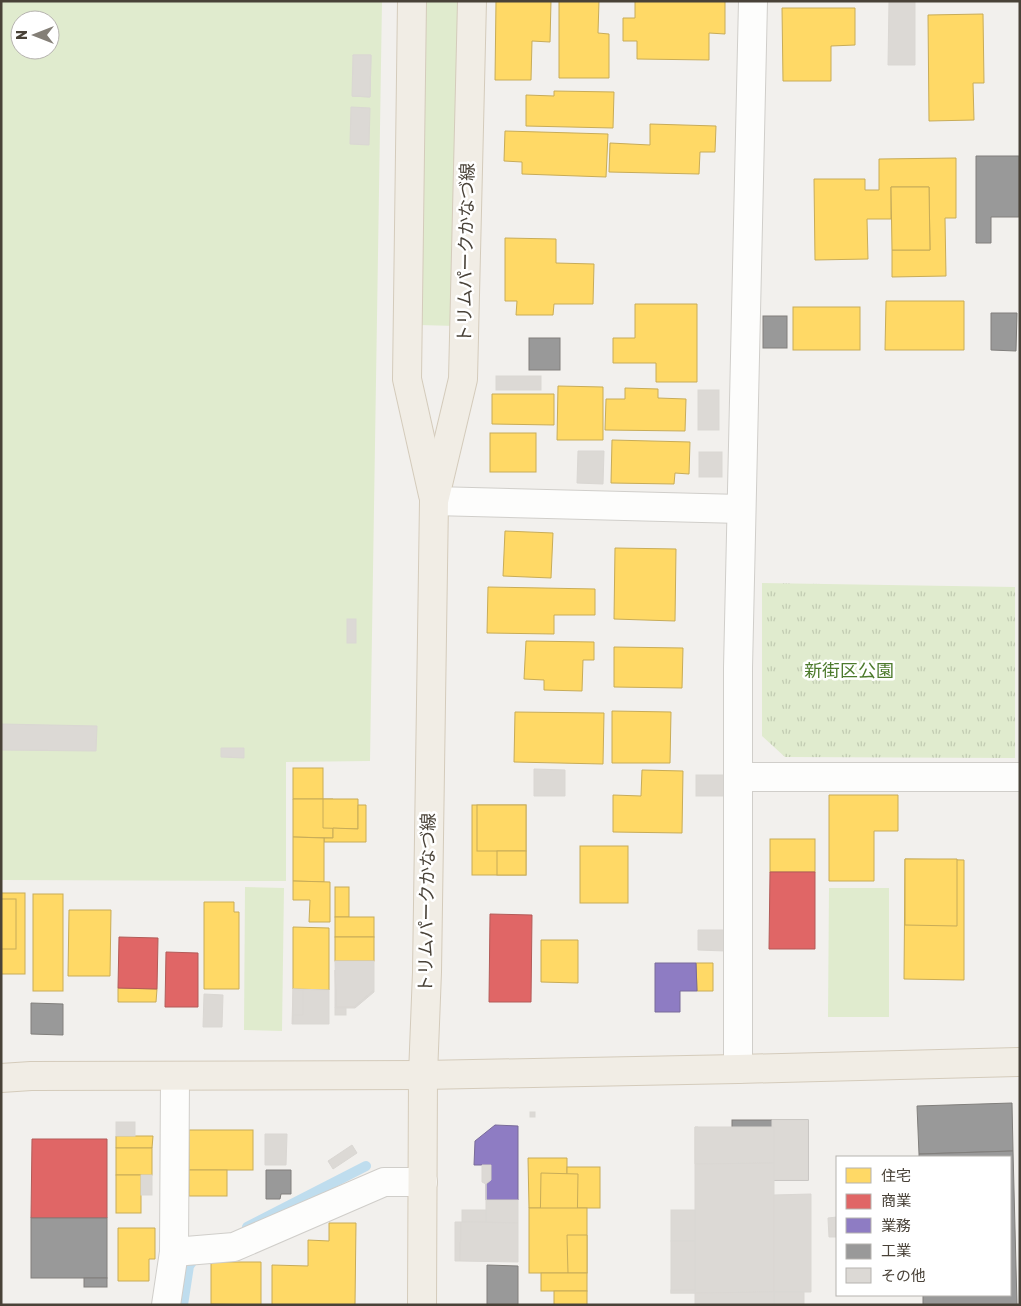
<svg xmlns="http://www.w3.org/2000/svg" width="1021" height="1306" viewBox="0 0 1021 1306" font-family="Rubik,'Noto Sans JP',sans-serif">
	<defs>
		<pattern id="park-tufts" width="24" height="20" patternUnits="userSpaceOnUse" patternTransform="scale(1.25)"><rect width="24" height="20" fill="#e0ebce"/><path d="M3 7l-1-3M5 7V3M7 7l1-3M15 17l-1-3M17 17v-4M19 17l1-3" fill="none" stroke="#c2cbb2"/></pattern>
	</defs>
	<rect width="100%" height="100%" fill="#f2f0ed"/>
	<g fill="#e0ebce" fill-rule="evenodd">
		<path d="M1 1H382L370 761 286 762V881L1 880ZM20 20H50V50H20Z"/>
		<path d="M423 1H461L456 326 419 325Z"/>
		<path d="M245 887 284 888 282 1031 244 1030Z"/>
		<path d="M829 888H889V1017H828Z"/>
	</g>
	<path fill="url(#park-tufts)" d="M762 583 1015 587V758L785 757 762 736Z"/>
	<g fill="#ffd966" stroke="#c8ac58">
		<path d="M496 1H551L550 42 532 41 531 80H495Z"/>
		<path d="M559 1H599L598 33 609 34V78H559Z"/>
		<path d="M635 1H725V34L709 33V60L637 59V41H623V18H635Z"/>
		<path d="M782 8H855V45L831 46V81H783Z"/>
		<path d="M983 14 984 83H973L974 120 929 121 928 15Z"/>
		<path d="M554 91 614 92 613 128 526 126V95L554 96Z"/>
		<path d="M650 124 716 126 715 152H700L699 174 609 172 610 143 650 145Z"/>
		<path d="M505 131 608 134 606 177 522 174V162L504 161Z"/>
		<path d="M956 158V218H945L946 276 892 277V250H930L929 187H891V219H867L868 259 815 260 814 179H865V190H879V159Z"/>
		<path d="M891 187H929L930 250H892Z"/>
		<path d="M505 238 556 239V263L594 264 593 304H554L553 315H516L517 301H505Z"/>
		<path d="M886 301H964V350H885Z"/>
		<path d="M635 304H697V382H656V363H613V338H635Z"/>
		<rect x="793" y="307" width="67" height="43"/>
		<path d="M558 386 603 387V440H557Z"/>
		<path d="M625 388 658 389V398L686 399 685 431 605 430 606 399H625Z"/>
		<path d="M492 394H554V425L492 424Z"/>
		<rect x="490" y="433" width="46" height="39"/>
		<path d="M612 440 690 442 689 474 675 473 674 484 611 483Z"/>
		<path d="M505 531 553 533 551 578 503 576Z"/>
		<path d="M615 548 676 549 675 621 614 619Z"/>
		<path d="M488 587 595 589V615H554V634L487 633Z"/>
		<path d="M526 641 594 642V660H583L582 691 544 690V680L524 679Z"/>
		<path d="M614 647 683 648 682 688 614 687Z"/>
		<path d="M612 711 671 712 670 763H612Z"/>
		<path d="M515 712 604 713 603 764 514 762Z"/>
		<rect x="293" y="768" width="30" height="31"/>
		<path d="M642 770 683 771 682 833 613 832V795L641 796Z"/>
		<path d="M829 795H898V831H874V881H829Z"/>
		<path d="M293 799H333V838L293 837Z"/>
		<path d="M323 799H358V829L323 828Z"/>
		<path d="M358 805H366V842H324V838H333V828L358 829Z"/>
		<rect x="472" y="805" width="54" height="70"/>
		<rect x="477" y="805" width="49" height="46"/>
		<path d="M293 837 324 838V882L293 881Z"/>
		<rect x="770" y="839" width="45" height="33"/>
		<rect x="580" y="846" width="48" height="57"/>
		<rect x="497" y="851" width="29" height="24"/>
		<path d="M905 859 964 860V980L904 979Z"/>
		<path d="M905 859H957V926L905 925Z"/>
		<path d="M293 881 330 882V922H309L310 900H293Z"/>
		<rect x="335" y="887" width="14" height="30"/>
		<rect x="1" y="893" width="24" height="81"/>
		<rect x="33" y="894" width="30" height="97"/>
		<rect x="1" y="899" width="15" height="50"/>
		<path d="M204 902H234V912H239V989H204Z"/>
		<path d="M69 910H111L110 976H68Z"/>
		<rect x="335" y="917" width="39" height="20"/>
		<path d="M293 927 329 928V990L293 989Z"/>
		<rect x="335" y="937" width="39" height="24"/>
		<path d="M541 940H578V983L541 982Z"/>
		<path d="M696 963H713V991H697Z"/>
		<path d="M118 988 157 989 156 1002H118Z"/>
		<rect x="189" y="1130" width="64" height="40"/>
		<path d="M116 1136H153L152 1148H116Z"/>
		<rect x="116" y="1148" width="36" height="27"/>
		<path d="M528 1158H567V1208H529Z"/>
		<rect x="567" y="1167" width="33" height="41"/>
		<rect x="189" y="1170" width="38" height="26"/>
		<path d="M541 1173 578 1174 577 1235H540Z"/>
		<rect x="116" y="1175" width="25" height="38"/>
		<rect x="529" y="1208" width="58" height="65"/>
		<path d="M329 1223H356L355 1305H272V1265L308 1266V1240L329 1241Z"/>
		<path d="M118 1228H155V1259H149V1281H118Z"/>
		<path d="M567 1235H587V1273H568Z"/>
		<path d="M211 1262H261V1305L211 1304Z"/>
		<rect x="541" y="1273" width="46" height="18"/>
		<rect x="554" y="1291" width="33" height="14"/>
	</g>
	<g fill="#e06666" stroke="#b35b58">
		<path d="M770 872H815V949H769Z"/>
		<path d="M490 914 532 915 531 1002H489Z"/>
		<path d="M119 937 158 938 157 989 118 988Z"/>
		<path d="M166 952 198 953V1007H165Z"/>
		<path d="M32 1139H107V1218H31Z"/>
	</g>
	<g fill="#8e7cc3" stroke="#796b99">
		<path d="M655 963H696L697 991H680V1012H655Z"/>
		<path d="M495 1125 518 1126V1200H486V1184L491 1180V1165H474L475 1141Z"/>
	</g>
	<g fill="#999" stroke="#817f7c">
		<path d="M976 156H1019V217H991V243H976Z"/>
		<path d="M991 313H1017L1016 351 991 350Z"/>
		<rect x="763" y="316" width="24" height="32"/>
		<rect x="529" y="338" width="31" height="32"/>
		<path d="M31 1003 63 1004V1035L31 1034Z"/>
		<path d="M1012 1103 1013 1151 919 1154 917 1106Z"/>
		<rect x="732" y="1120" width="76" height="60"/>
		<path d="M1013 1151 1017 1305H923V1295H1010V1157H919V1154Z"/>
		<path d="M266 1170H291V1194H281L280 1199H266Z"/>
		<rect x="31" y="1218" width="76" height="60"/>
		<path d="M487 1265 518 1266V1305H487Z"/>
		<rect x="84" y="1278" width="23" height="9"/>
	</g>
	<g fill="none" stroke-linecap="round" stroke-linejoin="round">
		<g stroke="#bfddee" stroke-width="10">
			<path d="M247 1227 366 1166"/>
			<path d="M183 1305 189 1266 198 1254"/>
		</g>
	</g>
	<g fill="#dcd9d5" stroke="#dad7d3">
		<path d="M889 1H915V65H888Z"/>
		<path d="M353 55H371L370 97 352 96H369L370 57 353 56Z"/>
		<path d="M353 55H371L370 97 352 96Z"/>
		<path d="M351 107 370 108 369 145 350 144Z"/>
		<rect x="496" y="376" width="45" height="14"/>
		<rect x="698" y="390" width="21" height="40"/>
		<path d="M578 451H604L603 484 577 483Z"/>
		<rect x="699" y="452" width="23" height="25"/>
		<rect x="347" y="619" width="9" height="24"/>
		<path d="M1 724 97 726 96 751 1 750Z"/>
		<path d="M221 748H244V758L221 757Z"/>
		<path d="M534 769 565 770V796H534Z"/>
		<rect x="696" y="775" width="30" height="21"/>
		<path d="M698 930H727L726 951 698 950Z"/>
		<path d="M335 961H374V992L373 991 354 1007H336Z"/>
		<path d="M335 970 336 1007H354L373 991 374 992 355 1008H335Z"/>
		<path d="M293 989 329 990V1024H292Z"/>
		<path d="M293 989 303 990V1015H293V1024Z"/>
		<path d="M204 994 223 995 222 1027H203Z"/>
		<rect x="335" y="1008" width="11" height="7"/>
		<rect x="530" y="1112" width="5" height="5"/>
		<path d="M772 1120H808V1180H732V1140H772Z"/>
		<rect x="116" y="1122" width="19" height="14"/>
		<path d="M695 1127H698V1163L695 1164Z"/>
		<path d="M695 1127H774V1163L695 1164Z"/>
		<path d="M265 1134H287L286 1165H265Z"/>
		<path d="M352 1145 357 1153 333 1169 328 1161Z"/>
		<path d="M774 1163V1292L695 1293V1164Z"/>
		<path d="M482 1165H491V1180L486 1184V1200V1184L482 1182Z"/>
		<rect x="141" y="1175" width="11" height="20"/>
		<path d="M811 1194V1292H774V1195Z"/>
		<path d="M486 1200H518V1223L486 1222Z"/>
		<rect x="462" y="1210" width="24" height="12"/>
		<rect x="671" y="1210" width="24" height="31"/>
		<path d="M837 1217V1237H829L828 1218Z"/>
		<path d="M455 1222H461L460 1261H455Z"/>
		<path d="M461 1222 518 1223V1262L460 1261Z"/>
		<rect x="671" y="1241" width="24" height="52"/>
		<rect x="671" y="1290" width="24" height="3"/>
		<rect x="774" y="1292" width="30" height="13"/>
		<path d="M774 1292V1305H695V1293Z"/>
	</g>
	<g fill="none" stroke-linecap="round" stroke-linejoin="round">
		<g stroke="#d0ceca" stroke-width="30">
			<g id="minor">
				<path d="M434 501 741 509"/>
				<path d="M738 777H1020"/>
				<path d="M738 1069V668L753 1"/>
				<path d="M174 1252 234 1247 384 1182H423"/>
				<path d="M166 1305 174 1252 175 1076"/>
			</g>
		</g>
		<g stroke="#d4cbbb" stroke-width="30">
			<g id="major">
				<path d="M412 1 407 379 433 495"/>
				<path d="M1 1078 31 1076 423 1075 738 1069 1020 1062"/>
				<path d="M422 1305 423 1075 427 972 434 501 463 379 472 1"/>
			</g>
		</g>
		<use href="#minor" stroke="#fdfdfc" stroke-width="28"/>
		<use href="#major" stroke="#f1ede5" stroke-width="28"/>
	</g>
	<g text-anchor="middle" stroke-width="5" stroke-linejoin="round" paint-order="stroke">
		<g font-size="18" fill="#494238" stroke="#fff">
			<text transform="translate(466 253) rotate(-89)" y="6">トリムパークかなづ線</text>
			<text transform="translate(427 903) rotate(-89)" y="6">トリムパークかなづ線</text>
		</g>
		<g font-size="18" fill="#4c7a2c" stroke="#fff">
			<text x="849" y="677">新街区公園</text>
		</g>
	</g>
	<rect width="1021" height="1306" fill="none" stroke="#494238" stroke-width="5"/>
	<rect x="836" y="1156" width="175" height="140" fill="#ffffff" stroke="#b6b3af"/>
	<rect x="846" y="1168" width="25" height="15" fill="#ffd966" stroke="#b6b3af"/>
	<text x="881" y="1181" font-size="15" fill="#494238">住宅</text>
	<rect x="846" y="1194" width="25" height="15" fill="#e06666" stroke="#b6b3af"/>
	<text x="881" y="1206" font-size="15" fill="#494238">商業</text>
	<rect x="846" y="1218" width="25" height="15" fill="#8e7cc3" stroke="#b6b3af"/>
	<text x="881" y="1231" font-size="15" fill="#494238">業務</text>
	<rect x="846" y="1244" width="25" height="15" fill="#999999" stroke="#b6b3af"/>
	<text x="881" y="1256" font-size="15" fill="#494238">工業</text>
	<rect x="846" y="1268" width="25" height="15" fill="#dcd9d5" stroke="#b6b3af"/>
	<text x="881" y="1281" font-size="15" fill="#494238">その他</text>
	<g transform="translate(35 35) rotate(270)"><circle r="24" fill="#ffffff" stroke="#b6b3af"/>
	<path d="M0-4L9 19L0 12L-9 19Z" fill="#847f77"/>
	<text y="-8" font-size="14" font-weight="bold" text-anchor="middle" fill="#494238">N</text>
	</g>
</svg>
